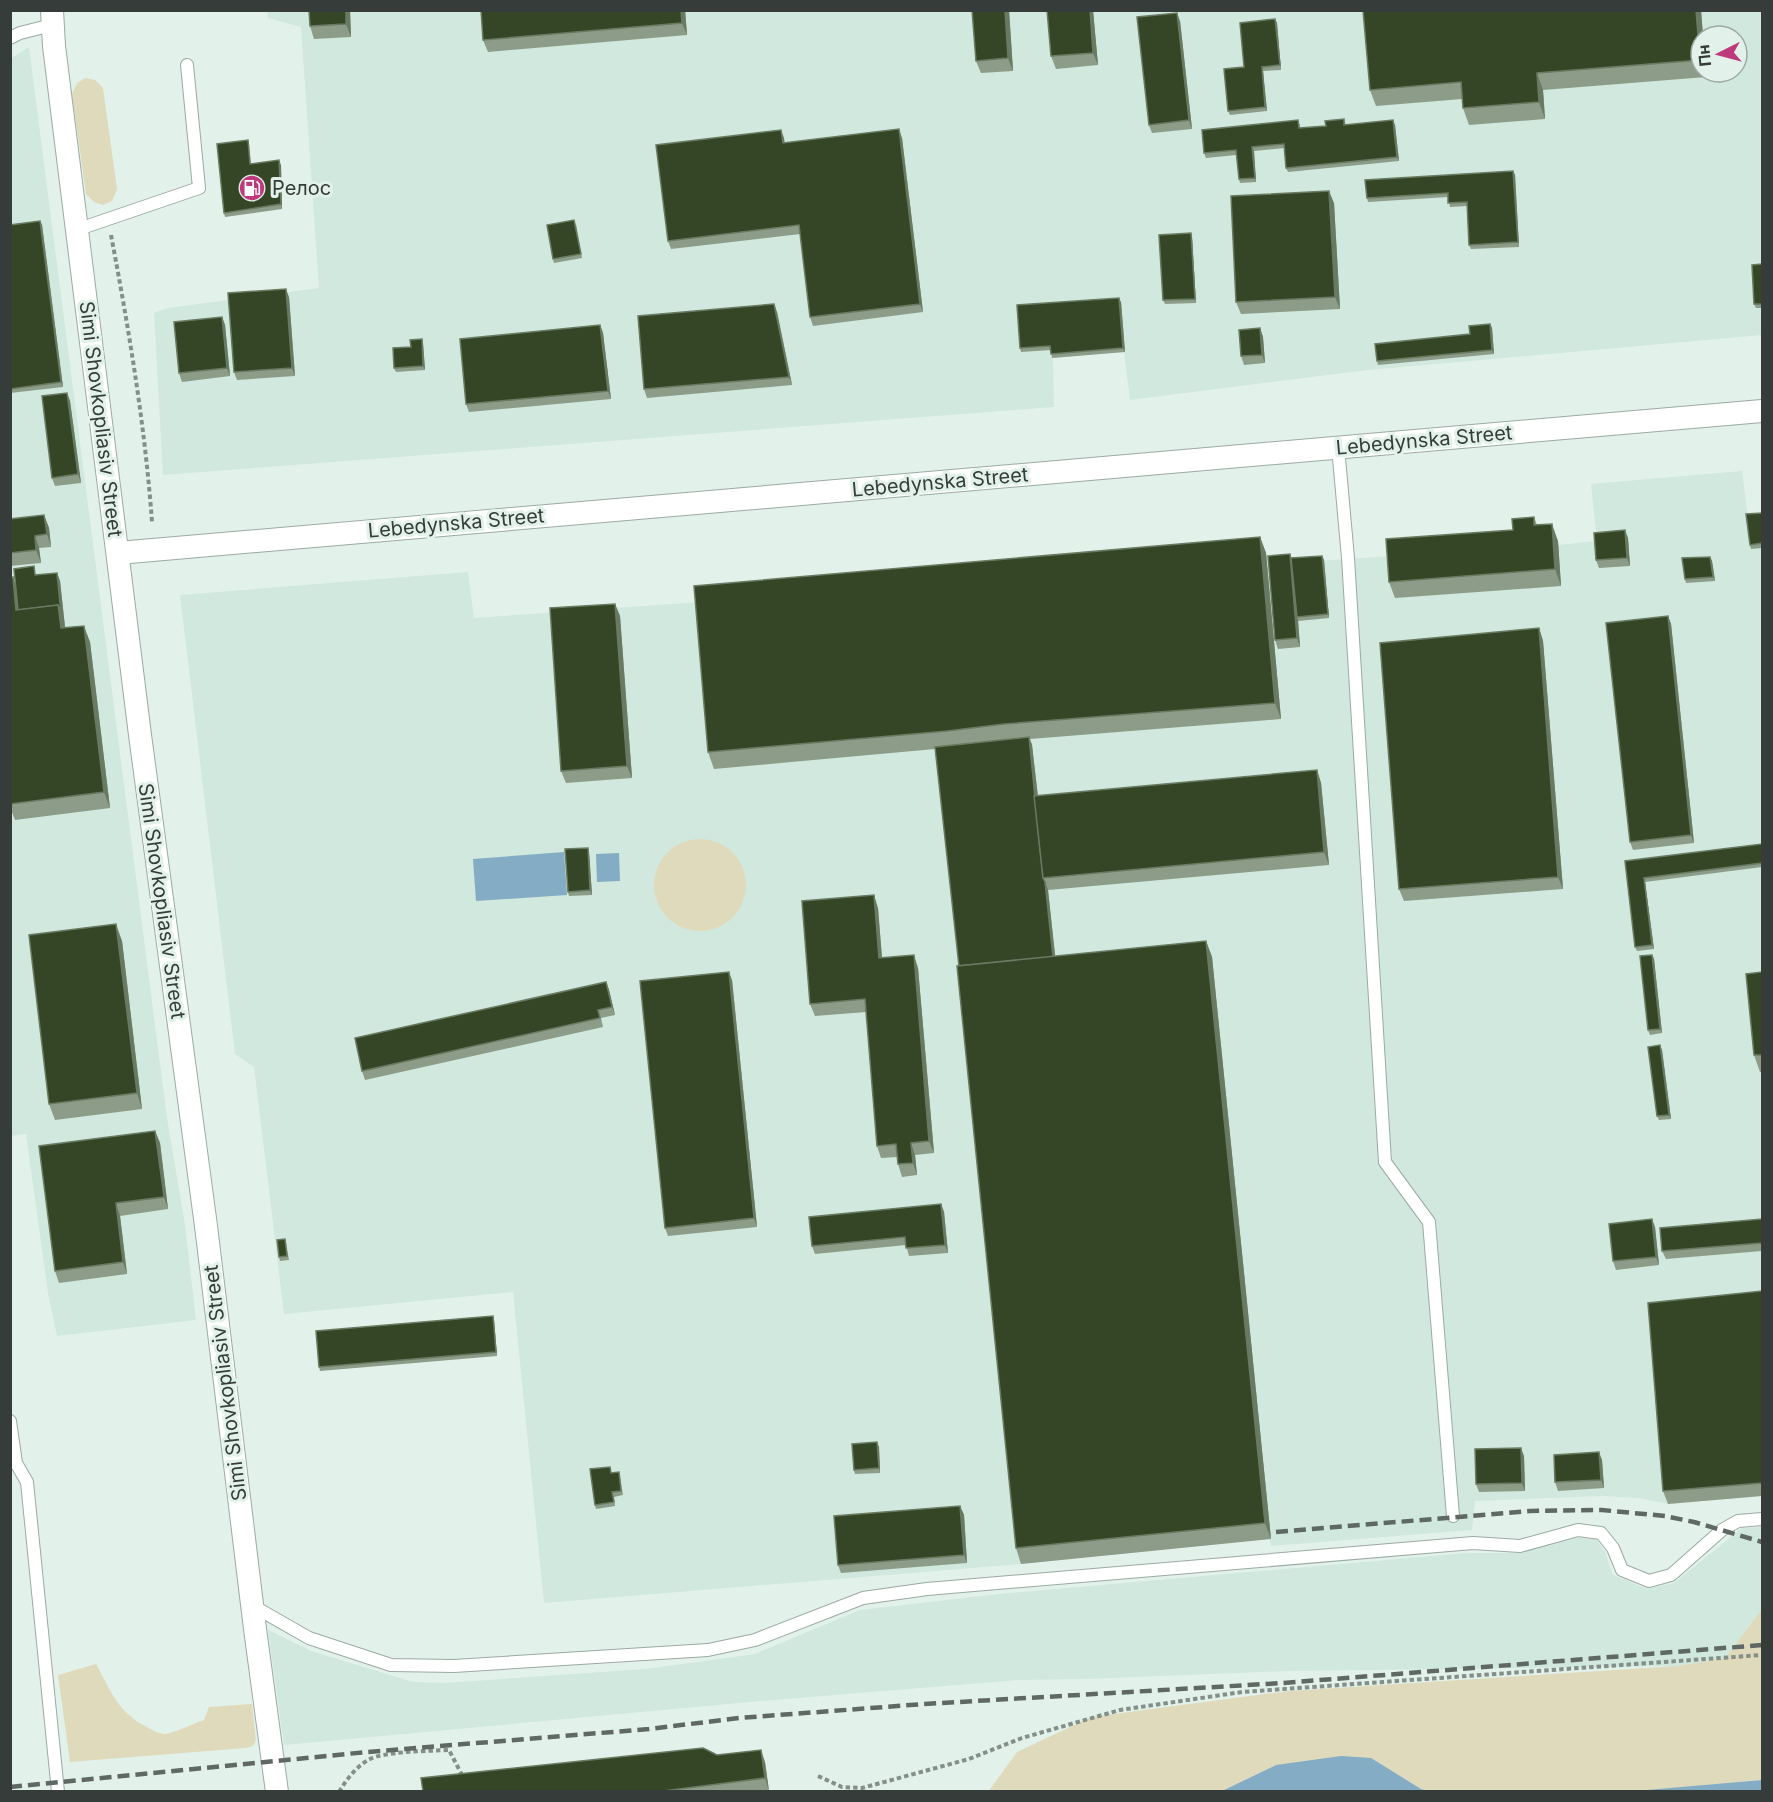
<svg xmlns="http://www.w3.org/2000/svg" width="1773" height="1802" viewBox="0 0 1773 1802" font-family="Inter,sans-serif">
	<rect width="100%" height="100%" fill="#e2f2ea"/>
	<g fill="#d0e8dd" fill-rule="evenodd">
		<path d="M267 11H1762V335L1368 370 1130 400 1124 352 1053 358 1054 407 163 475 154 313 168 308 319 288 301 27 268 18ZM1701 36H1737V72H1701Z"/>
		<path d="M29 47 167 1118 185 1225 196 1320 57 1336 48 1293 26 1134 10 1136V59Z"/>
		<path d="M1742 471 1748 518 1762 517V1496L1668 1504 1639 1498 1602 1496 1475 1501 1472 1530 1271 1546 1270 1539 1021 1564 544 1603 513 1292 284 1314 254 1067 235 1054 180 595 468 572 474 618 700 602 1266 553 1271 564 1392 556 1540 542 1558 541V545L1597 541 1591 484Z"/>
		<path d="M1762 1527V1609L1725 1658 1677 1666 1287 1671 1086 1679 1019 1680 761 1701 284 1745 268 1630 311 1651 413 1682 444 1683 646 1669 755 1654 860 1610 999 1594 1467 1553H1521L1578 1538 1596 1539 1605 1552 1613 1575 1647 1589 1674 1583 1742 1528Z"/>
	</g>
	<g fill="#e0dabd">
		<path d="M85 78 95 80 103 88 117 189 112 201 103 205 94 202 86 194 72 94 77 83Z"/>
		<circle cx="700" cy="885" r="46"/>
		<path d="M1762 1609V1780L1635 1792 1429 1791 1421 1789 1276 1765 1222 1791 988 1792 1017 1752 1091 1717 1288 1691 1677 1666 1725 1658Z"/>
		<path d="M96 1664C111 1691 118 1713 147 1727 152 1730 160 1734 165 1734 174 1733 195 1723 204 1720L209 1707 252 1704 256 1740 253 1746 246 1748 70 1762 58 1675Z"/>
	</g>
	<g fill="#84acc4">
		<path d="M564 852 567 895 476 901 473 859Z"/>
		<path d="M619 853 620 881 597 882 596 854Z"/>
		<path d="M1341 1756 1371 1758 1421 1789 1429 1791H1222L1276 1765Z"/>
		<path d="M1762 1780V1791H1635Z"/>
	</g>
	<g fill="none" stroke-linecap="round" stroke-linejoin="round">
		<g stroke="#9baaa3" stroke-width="14">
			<g id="lane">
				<path d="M10 38 20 33 52 25"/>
				<path d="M76 230 199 188 187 65"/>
				<path d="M1338 447 1348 558 1385 1162 1429 1222 1453 1516"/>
				<path d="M10 1421 16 1463 27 1482 58 1792"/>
				<path d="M253 1606 309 1638 391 1665 454 1666 708 1650 755 1640 863 1598 927 1589 1473 1543 1520 1546 1578 1530 1601 1533 1613 1548 1622 1570 1649 1581 1671 1575 1722 1530 1738 1521 1762 1519"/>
			</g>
		</g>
		<g stroke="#9baaa3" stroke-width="24">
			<g id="street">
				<path d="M52 10 54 46 140 735 206 1226 255 1629 277 1792"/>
				<path d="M118 553 1762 411"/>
			</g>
		</g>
		<g stroke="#848f8a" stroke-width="4" stroke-dasharray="4.5 3" stroke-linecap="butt">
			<path d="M111 235C129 330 145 426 152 522"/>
			<path d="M818 1776 842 1787 862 1788 969 1759 1022 1738 1120 1710 1242 1692 1762 1655"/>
			<path d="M339 1792C347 1779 355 1768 368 1760 383 1751 431 1751 449 1750L463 1777"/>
		</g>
		<use href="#lane" stroke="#fff" stroke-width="12"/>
		<use href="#street" stroke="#fff" stroke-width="22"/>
		<g stroke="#5f6864" stroke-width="4.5" stroke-dasharray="12 6" stroke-linecap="butt">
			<path d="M1276 1532 1530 1511 1602 1510 1665 1516 1694 1522 1762 1542"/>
			<path d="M10 1787 367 1752 649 1729 739 1718 924 1704 1283 1683 1762 1645"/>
		</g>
	</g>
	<g fill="#8c9c88">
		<path d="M309 10H350L351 37 314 39 310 26Z"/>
		<path d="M685 10 687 35 488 52 483 40Z"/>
		<path d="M972 10H1009L1013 71 981 73 976 61Z"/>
		<path d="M1047 10H1093L1098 65 1056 69 1051 56Z"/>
		<path d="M1363 10H1701L1703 36H1701V72H1706V77L1543 90 1545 119 1469 125 1463 108 1462 99 1376 106 1370 90Z"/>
		<path d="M1275 19 1277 23 1281 70 1263 71 1267 111 1230 115 1228 111 1244 67Z"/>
		<path d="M1180 21 1192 129 1152 133 1149 125Z"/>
		<path d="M1344 119 1346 125H1395L1399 161 1288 172 1286 168 1284 148 1254 151 1256 182 1240 183 1239 179 1236 155 1206 158 1204 153 1300 124V128L1326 126Z"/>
		<path d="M781 130 784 143 902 138 923 312 813 326 810 317 800 234 671 249 668 241Z"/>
		<path d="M248 140 249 144 251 164 281 165 282 209 225 217 224 213Z"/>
		<path d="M1513 171 1515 175 1519 247 1471 249 1469 245 1467 206 1450 207 1448 197 1368 202 1367 198Z"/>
		<path d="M1334 203 1340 309 1241 314 1236 302Z"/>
		<path d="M40 221 42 225 63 387 10 393V225Z"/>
		<path d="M576 224 582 258 554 263 553 259Z"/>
		<path d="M1192 237 1196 303 1165 304 1163 300Z"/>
		<path d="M1762 264V308H1756L1754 304Z"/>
		<path d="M289 297 295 376 237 380 234 372Z"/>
		<path d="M1121 302 1125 352 1052 358 1051 350 1021 352 1020 348Z"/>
		<path d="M777 312 792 385 647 398 644 389Z"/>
		<path d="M222 317 225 325 230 376 182 382 179 373Z"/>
		<path d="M1490 324 1492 328 1494 354 1378 365 1377 361 1470 334Z"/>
		<path d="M600 325 603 333 611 399 469 412 466 404Z"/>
		<path d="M1260 328 1263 337 1265 363 1244 365 1241 356Z"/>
		<path d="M422 339 423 343 425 370 396 372 394 368 411 347Z"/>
		<path d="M67 393 70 401 81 483 55 486 52 478Z"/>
		<path d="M1762 513V548L1751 549 1750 545Z"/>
		<path d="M44 515 49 528 51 547 39 548 41 563 10 566V519Z"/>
		<path d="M1534 517 1537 525 1558 541 1561 586 1395 598 1389 582 1513 530Z"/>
		<path d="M1260 537 1266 553 1281 719 1030 739 1032 745 1038 796 1317 770 1321 783 1329 865 1048 890 1055 956 1206 941 1212 957 1271 1539 1021 1564 1016 1548 959 966 935 749 714 769 708 752Z"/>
		<path d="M1628 538 1630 566 1599 568 1596 560Z"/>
		<path d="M1322 556 1324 560 1329 618 1298 621V620L1300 647 1278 649 1275 640 1291 558Z"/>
		<path d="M1710 557 1712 561 1715 581 1686 583 1685 579Z"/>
		<path d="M10 569 12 577 15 584 37 575 57 573 60 581 65 628 90 642 110 808 15 820 10 807Z"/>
		<path d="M615 604 620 616 632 778 566 783 561 771Z"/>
		<path d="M1668 616 1671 624 1694 843 1633 850 1630 842Z"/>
		<path d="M1539 628 1543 641 1563 889 1404 901 1399 889Z"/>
		<path d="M1762 844V867L1645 882 1654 949 1637 951 1635 947 1625 861Z"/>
		<path d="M588 848 589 852 592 895 569 896 568 892Z"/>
		<path d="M878 908 882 958 918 968 934 1153 915 1155 917 1175 902 1177 898 1164 897 1157 881 1158 877 1146 866 1012 815 1016 810 1004Z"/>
		<path d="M122 941 142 1109 55 1120 49 1104Z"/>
		<path d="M1652 955 1654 959 1662 1033 1650 1035 1648 1030Z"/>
		<path d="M1762 972V1072H1760L1754 1055Z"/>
		<path d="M732 980 757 1227 668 1236 665 1228Z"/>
		<path d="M606 982 609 990 615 1015 601 1018 603 1027 365 1080 362 1071Z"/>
		<path d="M1662 1050 1671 1119 1659 1120 1657 1116Z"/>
		<path d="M155 1131 160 1143 168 1209 120 1216 127 1274 59 1283 55 1271Z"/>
		<path d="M941 1204 944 1212 948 1253 909 1256 906 1245 815 1254 812 1246Z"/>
		<path d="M1762 1219V1251L1666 1259 1662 1251Z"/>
		<path d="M1655 1227 1659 1265 1616 1270 1613 1261Z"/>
		<path d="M286 1243 289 1260 280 1261 279 1257Z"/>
		<path d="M1762 1291V1496L1668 1504 1663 1491Z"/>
		<path d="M494 1320 497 1356 320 1371 319 1367Z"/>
		<path d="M877 1442 879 1447 880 1473 855 1474 854 1470Z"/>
		<path d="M1524 1456 1525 1491 1479 1492 1476 1484Z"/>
		<path d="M1602 1460 1604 1488 1558 1491 1555 1482Z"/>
		<path d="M612 1473 620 1476 623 1495 614 1497 615 1506 596 1509 595 1505Z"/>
		<path d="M960 1506 964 1515 967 1563 841 1573 838 1565Z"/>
		<path d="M717 1755 765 1762 769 1791H423Z"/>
	</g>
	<g fill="#697a62">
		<path d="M346 10H350L351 37 346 24Z"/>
		<path d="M681 10H685L687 35 682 23Z"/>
		<path d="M1005 10H1009L1013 71 1008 58Z"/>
		<path d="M1090 10H1093L1098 65 1093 53Z"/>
		<path d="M1696 10H1701L1703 36H1701V62Z"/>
		<path d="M1177 13 1180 21 1192 129 1189 120Z"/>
		<path d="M1275 19 1277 23 1281 70 1280 65Z"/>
		<path d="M1262 67 1263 71 1267 111 1265 107Z"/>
		<path d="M1537 73 1543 90 1545 119 1539 102Z"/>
		<path d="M1393 120 1395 125 1399 161 1397 157Z"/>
		<path d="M899 129 902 138 923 312 920 304Z"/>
		<path d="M781 130 784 138 786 152 783 143Z"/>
		<path d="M1252 147 1254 151 1256 182 1255 178Z"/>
		<path d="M279 160 281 165 282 209 281 204Z"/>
		<path d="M1513 171 1515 175 1519 247 1518 242Z"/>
		<path d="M1329 191 1334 203 1340 309 1335 297Z"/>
		<path d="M40 221 42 225 63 387 61 382Z"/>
		<path d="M1191 233 1192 237 1196 303 1195 299Z"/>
		<path d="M286 289 289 297 295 376 292 368Z"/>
		<path d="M1119 298 1121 302 1125 352 1123 348Z"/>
		<path d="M774 304 777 312 792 385 789 377Z"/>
		<path d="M222 317 225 325 230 376 227 368Z"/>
		<path d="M1490 324 1492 328 1494 354 1492 350Z"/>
		<path d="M600 325 603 333 611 399 608 391Z"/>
		<path d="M1260 328 1263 337 1265 363 1262 355Z"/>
		<path d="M422 339 423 343 425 370 423 366Z"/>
		<path d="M67 393 70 401 81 483 78 474Z"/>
		<path d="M44 515 49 528 51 547 47 534Z"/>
		<path d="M1552 524 1558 541 1561 586 1555 569Z"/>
		<path d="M1625 530 1628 538 1630 566 1627 558Z"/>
		<path d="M35 536 39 548 41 563 36 550Z"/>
		<path d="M1260 537 1266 553 1281 719 1275 703Z"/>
		<path d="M1290 554 1293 562 1297 617 1298 620 1300 647 1297 638Z"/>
		<path d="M1322 556 1324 560 1329 618 1328 614Z"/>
		<path d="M1710 557 1712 561 1715 581 1713 577Z"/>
		<path d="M57 573 60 581 67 645 61 628 58 605Z"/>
		<path d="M13 577 19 594 21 618 16 610Z"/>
		<path d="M615 604 620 616 632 778 627 766Z"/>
		<path d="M1668 616 1671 624 1694 843 1691 835Z"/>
		<path d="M84 626 90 642 110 808 104 792Z"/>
		<path d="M1539 628 1543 641 1563 889 1558 877Z"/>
		<path d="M1029 737 1032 745 1047 878H1044Z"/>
		<path d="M1317 770 1321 783 1329 865 1324 852Z"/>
		<path d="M588 848 589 852 592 895 590 890Z"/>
		<path d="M1644 878 1645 882 1654 949 1652 945Z"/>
		<path d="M1045 882 1048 890 1057 973 1054 965Z"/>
		<path d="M874 895 878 908 883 971 879 958Z"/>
		<path d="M116 924 122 941 142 1109 137 1093Z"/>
		<path d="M1206 941 1212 957 1271 1539 1265 1523Z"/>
		<path d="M914 955 918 968 934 1153 929 1141Z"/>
		<path d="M1652 955 1654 959 1662 1033 1660 1029Z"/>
		<path d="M729 972 732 980 757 1227 754 1218Z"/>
		<path d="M606 982 609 990 615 1015 612 1007Z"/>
		<path d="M1660 1045 1662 1050 1671 1119 1669 1115Z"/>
		<path d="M155 1131 160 1143 168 1209 164 1197Z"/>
		<path d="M911 1143 915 1155 917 1175 913 1163Z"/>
		<path d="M116 1203 120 1216 127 1274 123 1262Z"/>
		<path d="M941 1204 944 1212 948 1253 945 1245Z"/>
		<path d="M1652 1219 1655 1227 1659 1265 1656 1257Z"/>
		<path d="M493 1316 494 1320 497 1356 496 1352Z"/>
		<path d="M877 1442 879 1447 880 1473 879 1468Z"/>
		<path d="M1521 1448 1524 1456 1525 1491 1522 1483Z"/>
		<path d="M1599 1452 1602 1460 1604 1488 1601 1480Z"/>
		<path d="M960 1506 964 1515 967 1563 964 1555Z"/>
		<path d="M761 1750 765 1762 769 1791 765 1778Z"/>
	</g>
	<g fill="#354627" stroke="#697a62" stroke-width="1.5">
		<path d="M309 10H346V24L310 26Z"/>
		<path d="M481 10H681L682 23 483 40Z"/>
		<path d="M972 10H1005L1008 58 976 61Z"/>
		<path d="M1047 10H1090L1093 53 1051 56Z"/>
		<path d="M1363 10H1696L1700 60 1537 73 1539 102 1463 108 1461 82 1370 90Z"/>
		<path d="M1177 13 1189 120 1149 125 1137 17Z"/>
		<path d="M1275 19 1280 65 1262 67 1265 107 1228 111 1224 69 1244 67 1240 23Z"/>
		<path d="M1344 119V125L1393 120 1397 157 1286 168 1284 144 1252 147 1255 178 1239 179 1236 150 1204 153 1202 130 1298 120 1299 128 1326 126 1325 121Z"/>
		<path d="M899 129 920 304 810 317 799 225 668 241 656 145 781 130 783 143Z"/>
		<path d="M248 140 250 164 279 160 281 204 224 213 217 144Z"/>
		<path d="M1513 171 1518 242 1469 245 1467 202 1448 203V193L1367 198 1365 180Z"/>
		<path d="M1329 191 1335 297 1236 302 1231 196Z"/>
		<path d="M574 220 581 254 553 259 547 225Z"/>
		<path d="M40 221 61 382 10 389V225Z"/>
		<path d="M1191 233 1195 299 1163 300 1159 235Z"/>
		<path d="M1762 264V304H1754L1752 265Z"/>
		<path d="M286 289 292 368 234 372 228 293Z"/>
		<path d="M1119 298 1123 348 1051 354 1050 346 1020 348 1017 305Z"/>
		<path d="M774 304 789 377 644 389 638 316Z"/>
		<path d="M222 317 227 368 179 373 174 322Z"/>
		<path d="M1490 324 1492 350 1377 361 1375 344 1470 334 1469 326Z"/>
		<path d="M600 325 608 391 466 404 460 339Z"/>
		<path d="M1260 328 1262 355 1241 356 1239 330Z"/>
		<path d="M422 339 423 366 394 368 393 348 411 347 410 340Z"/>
		<path d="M67 393 78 474 52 478 42 396Z"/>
		<path d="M1762 513V543L1750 545 1746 514Z"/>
		<path d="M44 515 47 534 35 536 36 550 10 553V519Z"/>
		<path d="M1534 517V525L1552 524 1555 569 1389 582 1386 539 1513 530 1512 519Z"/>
		<path d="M1625 530 1627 558 1596 560 1594 533Z"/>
		<path d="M1260 537 1275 703 1004 724 947 731 708 752 694 586Z"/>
		<path d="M1290 554 1297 638 1275 640 1268 556Z"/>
		<path d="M1322 556 1328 614 1297 617 1291 558Z"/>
		<path d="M1710 557 1713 577 1685 579 1682 558Z"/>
		<path d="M34 566 35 575 57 573 61 613 58 605 18 610 14 569Z"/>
		<path d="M13 577 16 610 58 605 61 628 84 626 104 792 10 804V578Z"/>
		<path d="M615 604 627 766 561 771 550 608Z"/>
		<path d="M1668 616 1691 835 1630 842 1606 623Z"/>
		<path d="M1539 628 1558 877 1399 889 1380 643Z"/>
		<path d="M1029 737 1043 878 1045 882 1053 957 959 966 935 747Z"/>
		<path d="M1317 770 1324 852 1043 878 1034 796Z"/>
		<path d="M1762 844V863L1644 878 1652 945 1635 947 1625 861Z"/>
		<path d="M588 848 590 890 568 892 565 849Z"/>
		<path d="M874 895 879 958 914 955 929 1141 911 1143 913 1163 898 1164 896 1144 877 1146 865 999 810 1004 802 901Z"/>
		<path d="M116 924 137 1093 49 1104 29 935Z"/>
		<path d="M1206 941 1265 1523 1016 1548 957 966Z"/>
		<path d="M1652 955 1660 1029 1648 1030 1640 956Z"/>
		<path d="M729 972 754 1218 665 1228 640 981Z"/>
		<path d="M1762 972V1055H1754L1746 974Z"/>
		<path d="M606 982 612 1007 598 1010 600 1018 362 1071 355 1038Z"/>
		<path d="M1660 1045 1669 1115 1657 1116 1648 1047Z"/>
		<path d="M155 1131 164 1197 116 1203 123 1262 55 1271 39 1146Z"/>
		<path d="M941 1204 945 1245 906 1248 905 1237 812 1246 809 1217Z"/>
		<path d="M1652 1219 1656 1257 1613 1261 1609 1224Z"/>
		<path d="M1762 1219V1243L1662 1251 1660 1228Z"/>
		<path d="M285 1239 287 1256 279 1257 277 1240Z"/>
		<path d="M1762 1291V1483L1663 1491 1648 1303Z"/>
		<path d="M493 1316 496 1352 319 1367 316 1331Z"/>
		<path d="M877 1442 879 1468 854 1470 852 1444Z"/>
		<path d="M1521 1448 1522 1483 1476 1484 1475 1449Z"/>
		<path d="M1599 1452 1601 1480 1555 1482 1554 1455Z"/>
		<path d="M610 1467 611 1473 619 1472 621 1491 612 1492 614 1502 595 1505 590 1469Z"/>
		<path d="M960 1506 964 1555 838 1565 834 1516Z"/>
		<path d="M703 1748 717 1755 761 1750 765 1778 663 1791H423L421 1778Z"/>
	</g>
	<defs>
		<g id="fuel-disc" transform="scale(1.35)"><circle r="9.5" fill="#bf3a7d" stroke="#e2f2ea"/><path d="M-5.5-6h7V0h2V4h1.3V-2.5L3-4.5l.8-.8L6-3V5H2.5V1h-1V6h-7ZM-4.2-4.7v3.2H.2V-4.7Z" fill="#fff"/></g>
	</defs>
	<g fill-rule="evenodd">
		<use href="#fuel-disc" x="252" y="188"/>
	</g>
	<g text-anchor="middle" stroke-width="6" stroke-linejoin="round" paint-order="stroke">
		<g font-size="20" fill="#353c39" stroke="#e2f2ea" text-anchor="start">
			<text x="272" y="195">Релос</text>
		</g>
		<g font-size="20" fill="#353c39" stroke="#e2f2ea">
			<text transform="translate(101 419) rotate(83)" y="7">Simi Shovkopliasiv Street</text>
			<text transform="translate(1424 440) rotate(-5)" y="7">Lebedynska Street</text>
			<text transform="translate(940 482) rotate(-5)" y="7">Lebedynska Street</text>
			<text transform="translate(456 523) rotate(-5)" y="7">Lebedynska Street</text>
			<text transform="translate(162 901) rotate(82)" y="7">Simi Shovkopliasiv Street</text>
			<text transform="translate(225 1383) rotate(-97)" y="7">Simi Shovkopliasiv Street</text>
		</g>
	</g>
	<rect width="1773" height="1802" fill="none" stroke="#353c39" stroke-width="24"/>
	<g transform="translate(1719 54) rotate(264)"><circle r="28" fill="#e2f2ea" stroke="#9da9a3" stroke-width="1.5"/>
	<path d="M0-4.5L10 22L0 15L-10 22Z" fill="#bf3a7d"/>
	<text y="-9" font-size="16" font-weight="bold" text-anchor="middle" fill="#353c39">Пн</text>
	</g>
</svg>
